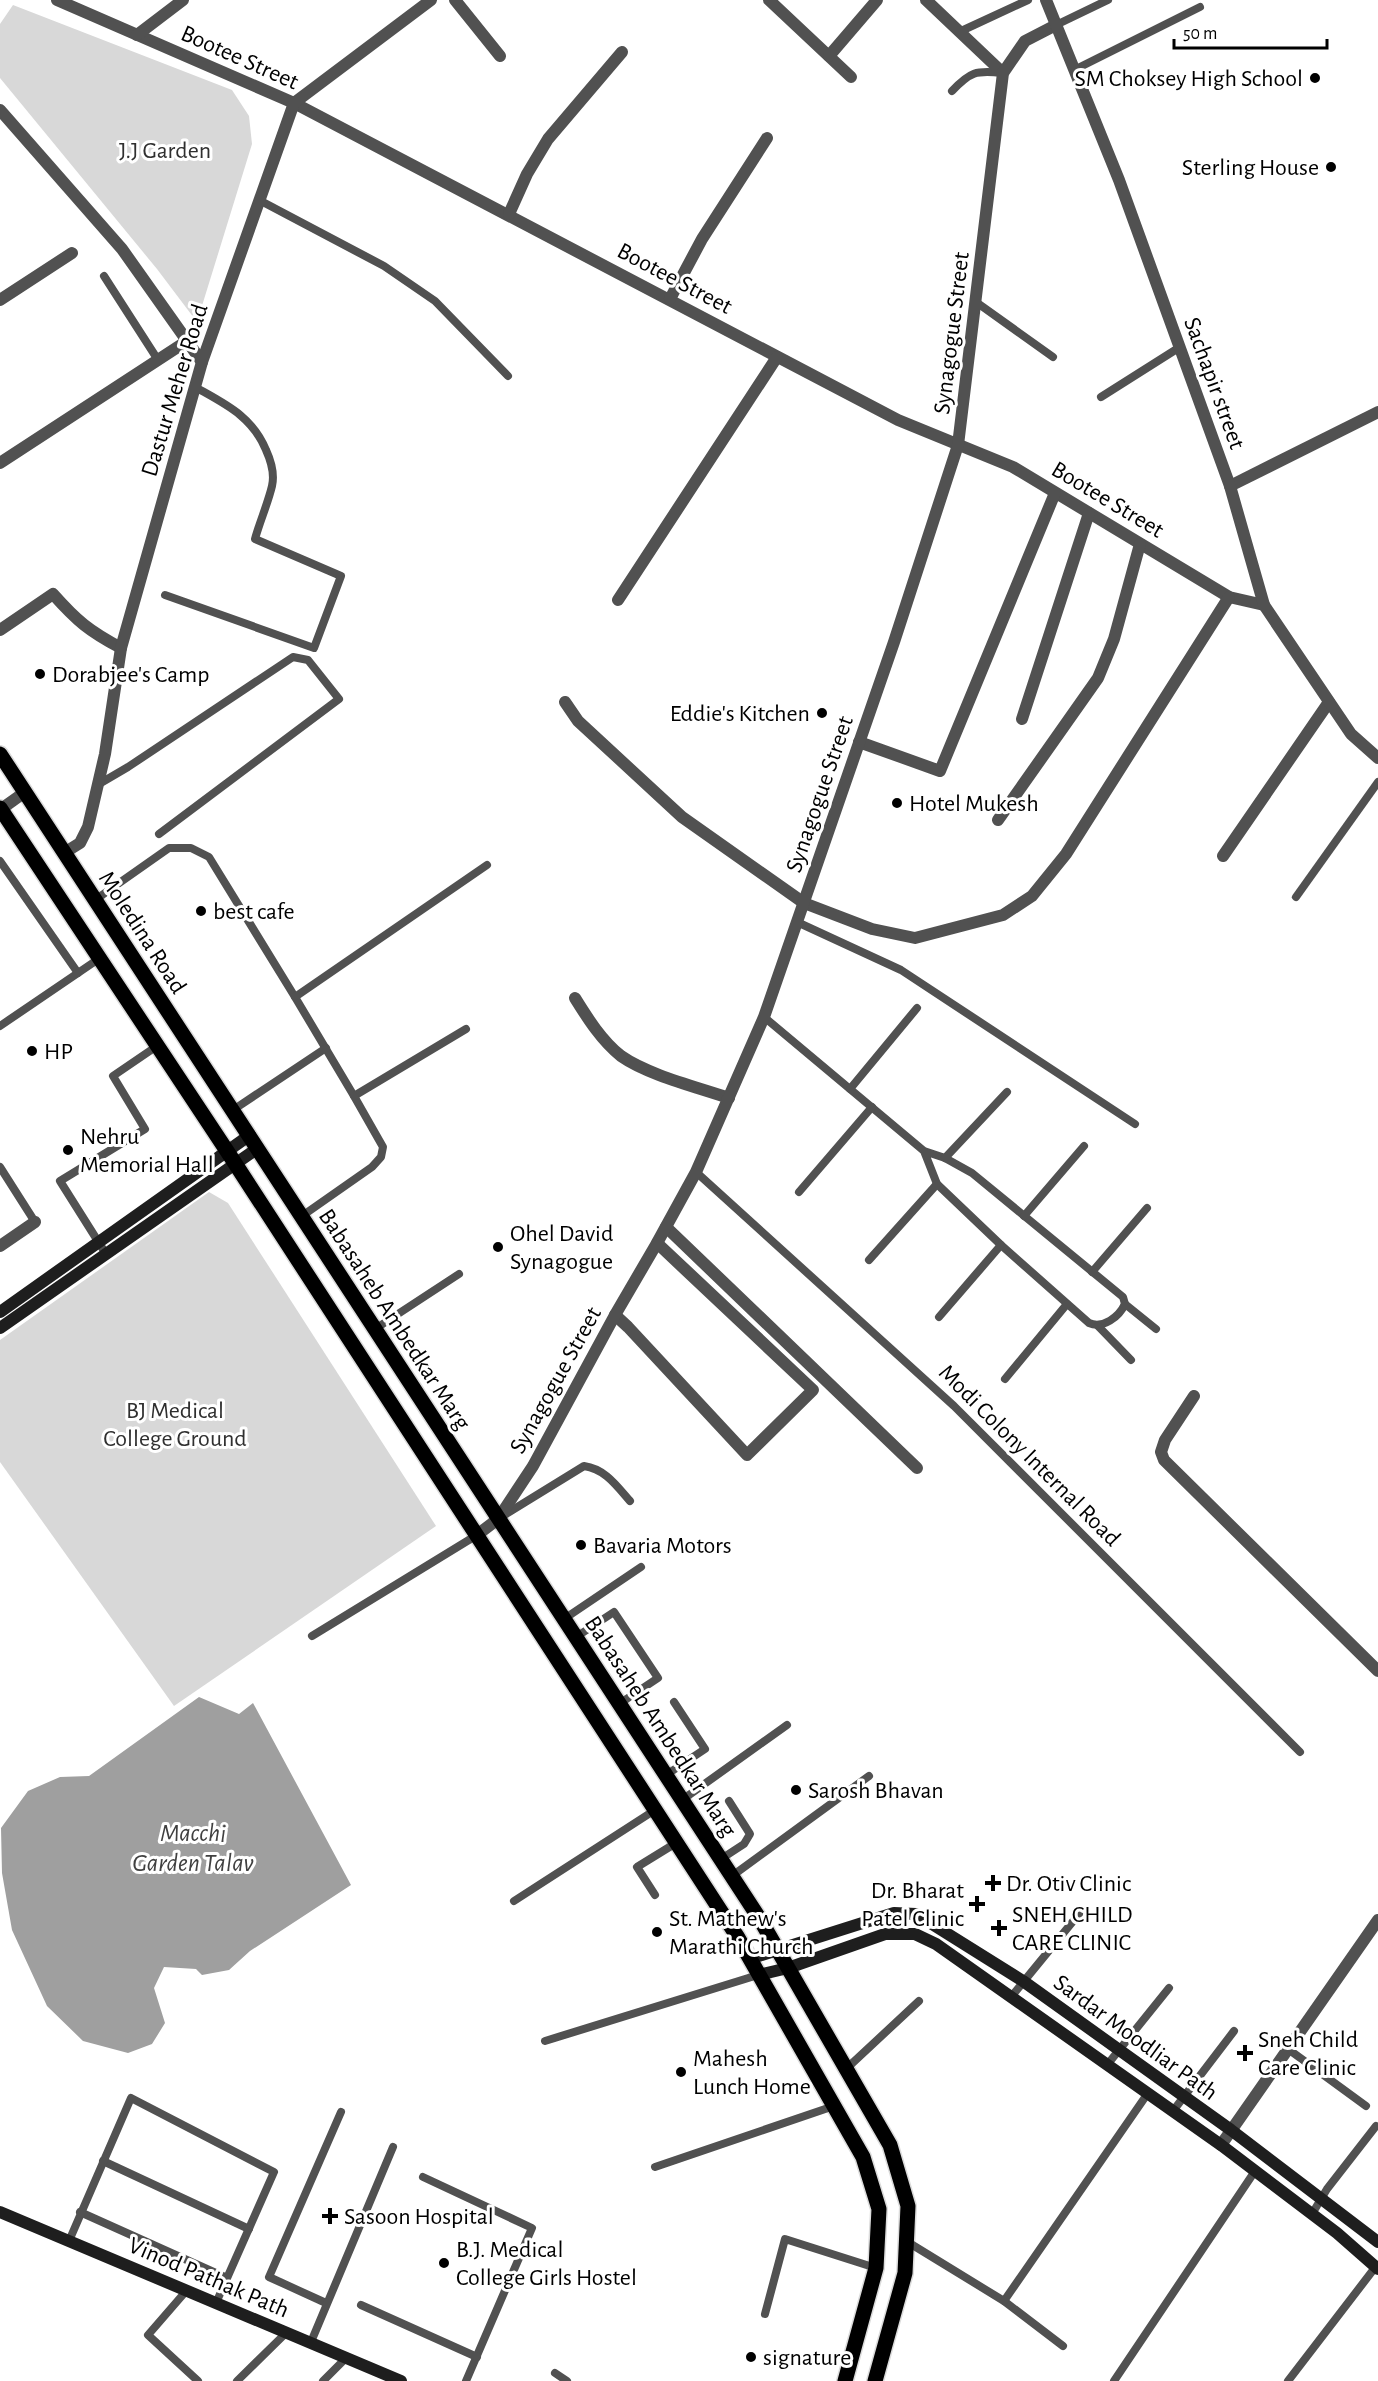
<svg xmlns="http://www.w3.org/2000/svg" width="1378" height="2381" viewBox="0 0 1378 2381" font-family="'Alegreya Sans',sans-serif">
	<rect width="100%" height="100%" fill="#fff"/>
	<g fill="#d8d8d8">
		<path d="M13 5 232 90 249 116 252 144 197 322 157 269 0 78V24Z"/>
		<path d="M209 1192 228 1203 436 1526 174 1706 0 1462V1340Z"/>
	</g>
	<path fill="#9f9f9f" d="M199 1697 239 1714 253 1703 351 1885 250 1951 229 1970 202 1975 196 1969 164 1967 154 1988 165 2023 152 2044 128 2053 83 2041 47 2006 12 1930 2 1873 1 1828 28 1791 60 1777 89 1776Z"/>
	<g fill="none" stroke-linecap="round" stroke-linejoin="round">
		<g stroke="#dbdbdb" stroke-width="18">
			<g id="primary">
				<path d="M0 754 761 1921 890 2145 908 2206 905 2273 875 2381"/>
				<path d="M0 808 227 1151 737 1936 863 2157 879 2209 876 2268 845 2381"/>
			</g>
		</g>
		<g stroke="#515151" stroke-width="8">
			<path d="M1056 25 1108 0"/>
			<path d="M959 32 1028 0"/>
			<path d="M1074 70 1200 7"/>
			<path d="M952 91C970 72 976 70 1002 73"/>
			<path d="M259 200 384 266 435 301 508 376"/>
			<path d="M104 276 158 360"/>
			<path d="M976 302 1053 357"/>
			<path d="M1101 397 1180 347"/>
			<path d="M165 595 314 648 341 576 255 539C260 521 268 503 272 486 275 473 271 461 266 450 252 416 225 404 195 387"/>
			<path d="M99 784 128 767 293 657 308 660 339 699 159 834"/>
			<path d="M0 861 78 973"/>
			<path d="M1296 897 1378 782"/>
			<path d="M95 900 169 848H191L209 857 295 997"/>
			<path d="M797 922 901 970 1135 1124"/>
			<path d="M764 1017 924 1151 945 1158 972 1173 1123 1297 1125 1304C1119 1317 1103 1329 1089 1323L1001 1245 937 1184 924 1151"/>
			<path d="M0 1026 100 958"/>
			<path d="M466 1029 354 1096 295 997 487 865"/>
			<path d="M850 1089 917 1008"/>
			<path d="M233 1110 326 1048"/>
			<path d="M945 1158 1007 1092"/>
			<path d="M0 1167 35 1222"/>
			<path d="M696 1172 954 1406 1300 1752"/>
			<path d="M799 1192 872 1107"/>
			<path d="M302 1216 372 1167 381 1157 383 1147 354 1096"/>
			<path d="M1024 1216 1084 1146"/>
			<path d="M106 1254 60 1181 145 1129 113 1076 157 1046"/>
			<path d="M869 1260 937 1184"/>
			<path d="M1092 1272 1147 1208"/>
			<path d="M1125 1304 1156 1329"/>
			<path d="M939 1317 1001 1245"/>
			<path d="M1098 1326 1131 1360"/>
			<path d="M375 1329 459 1274"/>
			<path d="M1005 1379 1067 1304"/>
			<path d="M501 1517 584 1466C605 1469 616 1485 630 1501"/>
			<path d="M564 1619 641 1567"/>
			<path d="M312 1636 477 1535"/>
			<path d="M576 1637 614 1612 658 1678 619 1704"/>
			<path d="M666 1775 705 1749 674 1702"/>
			<path d="M682 1800 787 1725"/>
			<path d="M721 1859 744 1844 750 1834 729 1801"/>
			<path d="M732 1876 869 1776"/>
			<path d="M655 1895 637 1867 676 1843"/>
			<path d="M514 1901 655 1810"/>
			<path d="M1011 1997 1079 1914"/>
			<path d="M545 2041 758 1975"/>
			<path d="M1288 2049 1366 2106"/>
			<path d="M1107 2065 1169 1988"/>
			<path d="M846 2069 919 2001"/>
			<path d="M1173 2111 1234 2031"/>
			<path d="M103 2161 249 2229"/>
			<path d="M655 2167 834 2106"/>
			<path d="M423 2177 532 2228 466 2381"/>
			<path d="M80 2212 227 2278"/>
			<path d="M1312 2214 1327 2189 1376 2126"/>
			<path d="M69 2241 131 2098 274 2172 216 2303"/>
			<path d="M906 2241 1004 2301 1063 2346"/>
			<path d="M187 2290 148 2335 198 2381"/>
			<path d="M1004 2301 1148 2093"/>
			<path d="M326 2303 269 2277 341 2112"/>
			<path d="M361 2305 477 2357"/>
			<path d="M765 2314 785 2239 876 2268"/>
			<path d="M311 2342 393 2147"/>
			<path d="M555 2373 567 2381"/>
			<path d="M237 2381 287 2332"/>
			<path d="M323 2381 347 2357"/>
			<path d="M1114 2381 1255 2171"/>
			<path d="M1288 2381 1377 2265"/>
		</g>
		<g stroke="#515151" stroke-width="12">
			<path d="M57 0 294 103 898 420 1013 467 1229 597 1264 605"/>
			<path d="M455 0 500 56"/>
			<path d="M769 0 851 77"/>
			<path d="M926 0 1003 73"/>
			<path d="M137 35 183 0"/>
			<path d="M829 56 877 0"/>
			<path d="M0 110 122 249 202 362"/>
			<path d="M509 214 527 174 548 139 622 52"/>
			<path d="M670 299 702 239 767 138"/>
			<path d="M0 300 72 253"/>
			<path d="M0 463 187 341"/>
			<path d="M1230 486 1378 412"/>
			<path d="M618 600 777 357"/>
			<path d="M0 630 53 594C77 621 89 631 121 648"/>
			<path d="M565 702 578 721 682 817 804 903 872 929 915 938 1003 915 1032 896 1066 854 1229 597"/>
			<path d="M1022 719 1089 513"/>
			<path d="M859 742 940 771 1055 493"/>
			<path d="M0 810 25 792"/>
			<path d="M998 820 1098 678 1114 639 1140 544"/>
			<path d="M64 853 80 843 88 827 105 754 121 648 202 362 294 103 431 0"/>
			<path d="M1223 856 1329 702"/>
			<path d="M575 998C588 1019 602 1041 621 1056 648 1075 697 1087 729 1098"/>
			<path d="M666 1227 917 1468"/>
			<path d="M0 1246 35 1222"/>
			<path d="M615 1315 628 1327 747 1455 813 1390 657 1243"/>
			<path d="M1194 1396 1165 1440 1161 1452 1164 1460 1378 1671"/>
			<path d="M477 1535 498 1519 533 1466 615 1315 657 1243 696 1172 764 1017 894 642 958 445 1003 73 1025 41 1056 25"/>
			<path d="M1221 2145 1378 1920"/>
		</g>
		<path stroke="#515151" stroke-width="12" d="M1046 0 1119 180 1230 486 1264 605 1351 734 1378 758"/>
		<g stroke="#1e1e1e" stroke-width="12">
			<path d="M0 1312 250 1135"/>
			<path d="M0 1328 258 1148"/>
			<path d="M749 1959 894 1913 916 1914 1023 1981 1231 2130 1378 2242"/>
			<path d="M758 1975 788 1968 885 1934H915L936 1944 1221 2145 1337 2233 1378 2269"/>
			<path d="M0 2212 401 2381"/>
		</g>
		<use href="#primary" stroke="#000" stroke-width="15"/>
	</g>
	<g fill="#000" stroke="#fff" stroke-width="2">
		<circle cx="1315" cy="78" r="6"/>
		<circle cx="1331" cy="167" r="6"/>
		<circle cx="40" cy="674" r="6"/>
		<circle cx="822" cy="713" r="6"/>
		<circle cx="897" cy="803" r="6"/>
		<circle cx="201" cy="911" r="6"/>
		<circle cx="32" cy="1051" r="6"/>
		<circle cx="68" cy="1150" r="6"/>
		<circle cx="498" cy="1247" r="6"/>
		<circle cx="581" cy="1545" r="6"/>
		<circle cx="796" cy="1790" r="6"/>
		<path d="M990 1874h6v6h6v6h-6v6h-6v-6h-6v-6h6z"/>
		<path d="M974 1895h6v6h6v6h-6v6h-6v-6h-6v-6h6z"/>
		<path d="M996 1919h6v6h6v6h-6v6h-6v-6h-6v-6h6z"/>
		<circle cx="657" cy="1932" r="6"/>
		<path d="M1242 2044h6v6h6v6h-6v6h-6v-6h-6v-6h6z"/>
		<circle cx="681" cy="2072" r="6"/>
		<path d="M327 2207h6v6h6v6h-6v6h-6v-6h-6v-6h6z"/>
		<circle cx="444" cy="2263" r="6"/>
		<circle cx="751" cy="2357" r="6"/>
	</g>
	<g text-anchor="middle" stroke-width="6" stroke-linejoin="round" paint-order="stroke">
		<g font-size="24" fill="#000" stroke="#fff">
			<text transform="translate(240 57) rotate(24)" y="8">Bootee Street</text>
			<text transform="translate(675 278) rotate(28)" y="8">Bootee Street</text>
			<text transform="translate(951 333) rotate(-83)" y="8">Synagogue Street</text>
			<text transform="translate(1215 383) rotate(70)" y="8">Sachapir street</text>
			<text transform="translate(174 390) rotate(-73)" y="8">Dastur Meher Road</text>
			<text transform="translate(1108 499) rotate(31)" y="8">Bootee Street</text>
			<text transform="translate(819 794) rotate(-71)" y="8">Synagogue Street</text>
			<text transform="translate(143 932) rotate(57)" y="8">Moledina Road</text>
			<text transform="translate(395 1319) rotate(57)" y="8">Babasaheb Ambedkar Marg</text>
			<text transform="translate(555 1380) rotate(-61)" y="8">Synagogue Street</text>
			<text transform="translate(1030 1455) rotate(45)" y="8">Modi Colony Internal Road</text>
			<text transform="translate(661 1726) rotate(57)" y="8">Babasaheb Ambedkar Marg</text>
			<text transform="translate(1136 2037) rotate(36)" y="8">Sardar Moodliar Path</text>
			<text transform="translate(209 2277) rotate(23)" y="8">Vinod Pathak Path</text>
		</g>
		<g font-size="24" fill="#000" stroke="#fff" text-anchor="start">
			<text x="1303" y="86" text-anchor="end">SM Choksey High School</text>
			<text x="1319" y="175" text-anchor="end">Sterling House</text>
			<text x="52" y="682">Dorabjee's Camp</text>
			<text x="810" y="721" text-anchor="end">Eddie's Kitchen</text>
			<text x="909" y="811">Hotel Mukesh</text>
			<text x="213" y="919">best cafe</text>
			<text x="44" y="1059">HP</text>
			<text x="80" y="1144">Nehru<tspan x="80" dy="28">Memorial Hall</tspan></text>
			<text x="510" y="1241">Ohel David<tspan x="510" dy="28">Synagogue</tspan></text>
			<text x="593" y="1553">Bavaria Motors</text>
			<text x="808" y="1798">Sarosh Bhavan</text>
			<text x="1006" y="1891">Dr. Otiv Clinic</text>
			<text x="964" y="1898" text-anchor="end">Dr. Bharat<tspan x="964" dy="28">Patel Clinic</tspan></text>
			<text x="1012" y="1922">SNEH CHILD<tspan x="1012" dy="28">CARE CLINIC</tspan></text>
			<text x="669" y="1926">St. Mathew's<tspan x="669" dy="28">Marathi Church</tspan></text>
			<text x="1258" y="2047">Sneh Child<tspan x="1258" dy="28">Care Clinic</tspan></text>
			<text x="693" y="2066">Mahesh<tspan x="693" dy="28">Lunch Home</tspan></text>
			<text x="344" y="2224">Sasoon Hospital</text>
			<text x="456" y="2257">B.J. Medical<tspan x="456" dy="28">College Girls Hostel</tspan></text>
			<text x="763" y="2365">signature</text>
		</g>
		<g font-size="24" fill="#2f2f2f" stroke="#fff">
			<text x="165" y="158">J.J Garden</text>
			<text x="175" y="1418">BJ Medical<tspan x="175" dy="28">College Ground</tspan></text>
		</g>
		<g font-size="26" font-style="italic" fill="#404040" stroke="#fff">
			<text x="193" y="1841">Macchi<tspan x="193" dy="30">Garden Talav</tspan></text>
		</g>
	</g>
	<path d="M1174 39v9h153v-9" fill="none" stroke="#000000" stroke-width="3"/>
	<text x="1183" y="39" font-size="18" fill="#000000" stroke="#ffffff" stroke-width="4.5" paint-order="stroke">50 m</text>
</svg>
